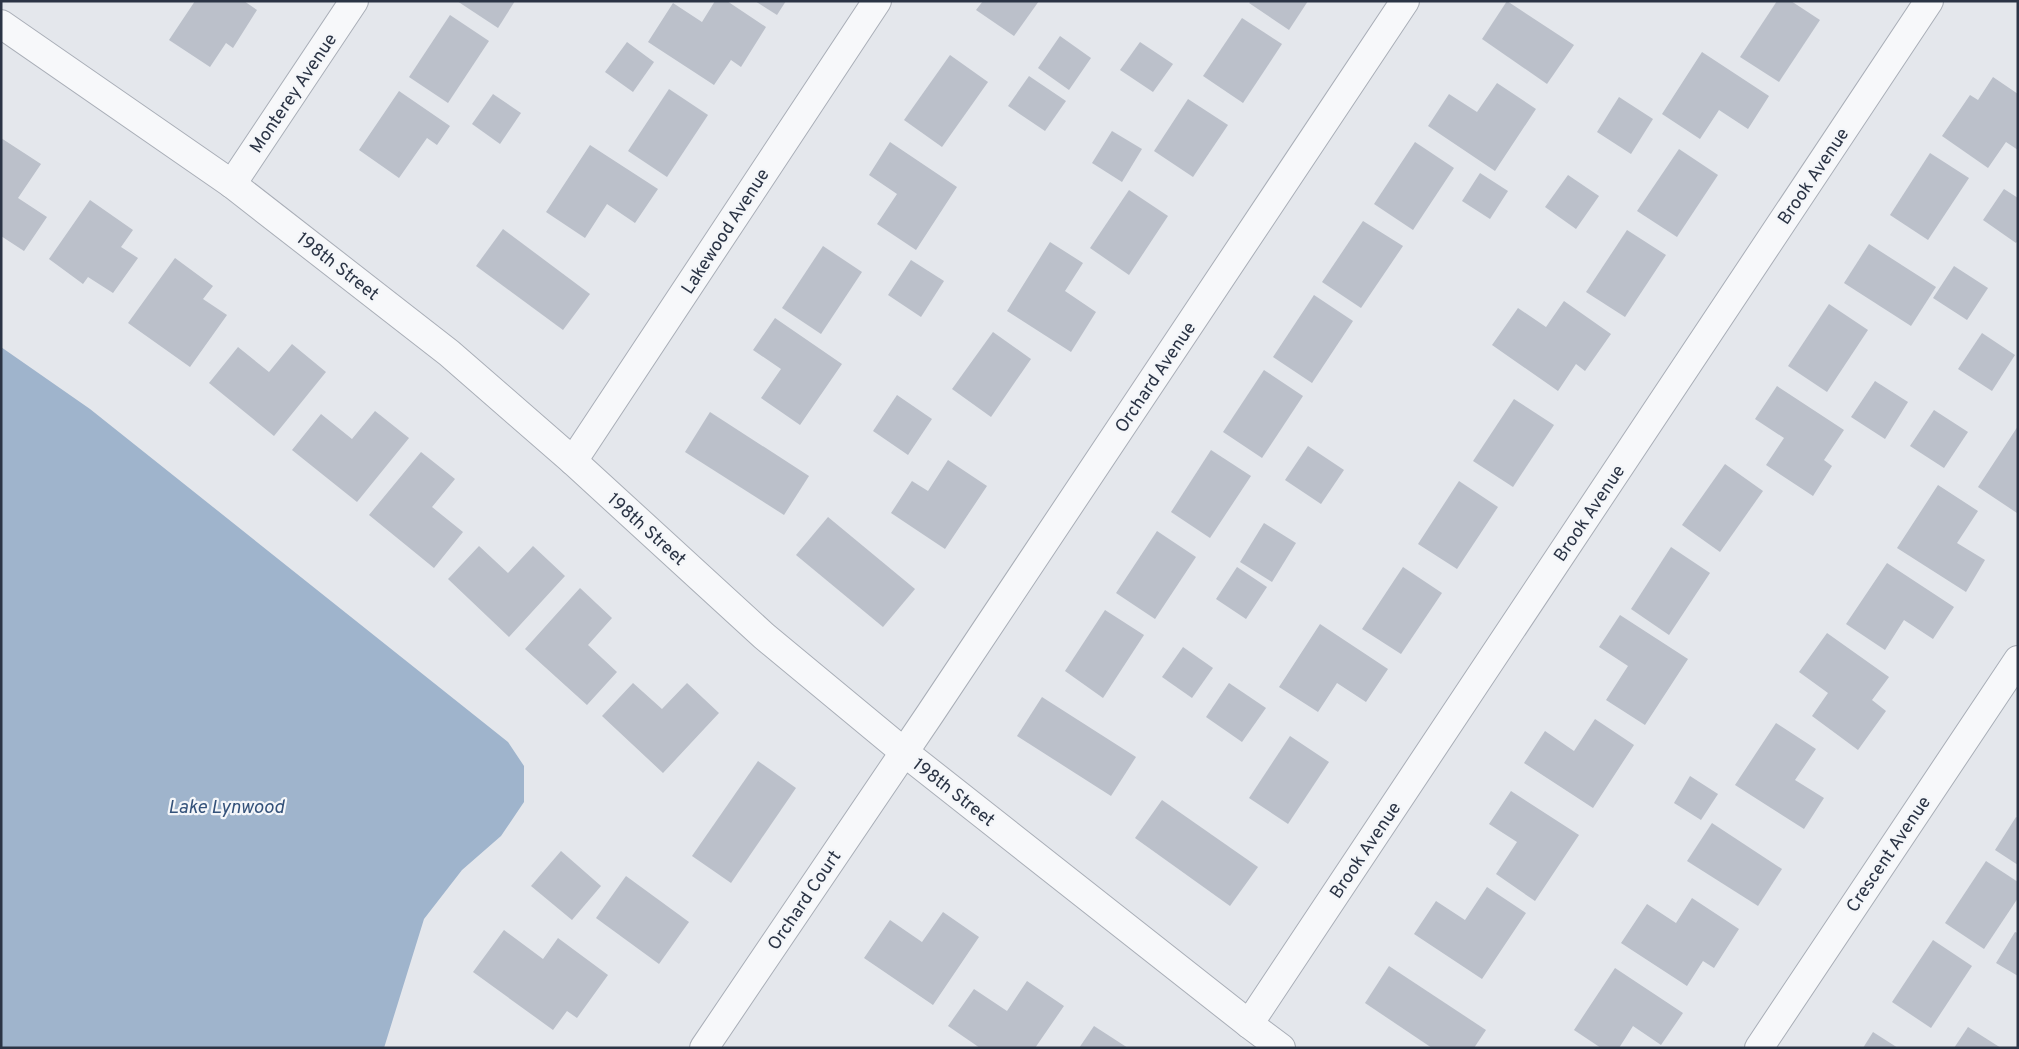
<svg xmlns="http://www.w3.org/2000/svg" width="2019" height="1049" viewBox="0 0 2019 1049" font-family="Overpass,sans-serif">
	<rect width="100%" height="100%" fill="#e4e7ec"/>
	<path fill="#9fb4cc" d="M1 347 90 409 508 742 524 766V802L501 836 462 870 424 919 384 1048H1Z"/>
	<g fill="#bbc0ca">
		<path d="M195 1H244L257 10 233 48 226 43 210 67 169 40Z"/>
		<path d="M457 1H515L498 28Z"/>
		<path d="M715 1H727L766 27 741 67 731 60 714 85 648 42 673 3 702 22Z"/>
		<path d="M755 1H786L777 15Z"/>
		<path d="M983 1H1039L1014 36 976 10Z"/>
		<path d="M1251 1H1308L1289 30 1249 3Z"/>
		<path d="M1507 1 1574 45 1547 84 1482 39Z"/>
		<path d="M1777 1H1791L1820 20 1779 82 1740 57Z"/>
		<path d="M450 15 489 41 448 103 409 77Z"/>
		<path d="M1242 18 1282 44 1243 103 1203 76Z"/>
		<path d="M1060 36 1091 58 1069 90 1038 68Z"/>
		<path d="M627 42 654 62 633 92 605 72Z"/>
		<path d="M1140 42 1173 64 1153 92 1120 70Z"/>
		<path d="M1702 52 1769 96 1748 129 1719 110 1700 139 1662 114Z"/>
		<path d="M950 55 988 82 942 147 904 120Z"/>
		<path d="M1029 76 1066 101 1045 131 1008 106Z"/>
		<path d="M1993 77 2018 94V150L2006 142 1988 168 1942 136 1970 95 1978 100Z"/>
		<path d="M1497 83 1536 109 1495 171 1428 126 1449 94 1477 112Z"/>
		<path d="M669 89 708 115 667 177 628 151Z"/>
		<path d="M399 91 450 126 437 145 427 138 399 178 359 150Z"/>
		<path d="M493 94 521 113 500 144 472 124Z"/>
		<path d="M1619 97 1653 119 1631 154 1597 132Z"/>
		<path d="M1188 99 1228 125 1193 177 1154 151Z"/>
		<path d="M1112 131 1142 149 1122 182 1092 163Z"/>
		<path d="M1 138 41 164 18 198 47 217 24 251 1 236Z"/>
		<path d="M890 142 957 187 916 250 877 224 897 194 869 175Z"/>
		<path d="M1415 142 1454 168 1413 230 1374 204Z"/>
		<path d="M590 145 658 189 635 223 607 204 585 238 546 212Z"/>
		<path d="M1679 149 1718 175 1677 237 1637 211Z"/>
		<path d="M1930 153 1969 178 1928 240 1890 215Z"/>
		<path d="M1480 173 1508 191 1490 219 1462 201Z"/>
		<path d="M1568 175 1599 196 1576 229 1545 207Z"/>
		<path d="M2004 189 2018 198V240L2016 243 1983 220Z"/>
		<path d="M1129 190 1168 216 1129 275 1090 248Z"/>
		<path d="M90 200 133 230 121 247 138 258 113 293 88 277 83 284 49 259Z"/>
		<path d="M1363 221 1403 246 1361 308 1322 282Z"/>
		<path d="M503 229 590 294 563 330 476 266Z"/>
		<path d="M1627 230 1666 255 1625 317 1586 292Z"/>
		<path d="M1050 242 1083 263 1065 291 1096 312 1071 352 1007 311Z"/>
		<path d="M1869 244 1936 287 1911 326 1844 283Z"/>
		<path d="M823 246 862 272 821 334 782 308Z"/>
		<path d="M175 258 213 286 203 299 227 315 190 367 128 323Z"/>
		<path d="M911 260 944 281 921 317 888 295Z"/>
		<path d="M1954 266 1988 288 1967 320 1933 298Z"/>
		<path d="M1314 295 1353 321 1312 383 1273 357Z"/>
		<path d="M1564 301 1611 334 1585 371 1576 364 1558 391 1492 345 1518 308 1546 327Z"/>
		<path d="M1829 304 1868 330 1827 392 1788 366Z"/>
		<path d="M775 318 842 364 800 425 761 398 781 369 753 350Z"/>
		<path d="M993 332 1031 359 991 417 952 389Z"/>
		<path d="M1982 333 2015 355 1992 391 1958 369Z"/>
		<path d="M292 344 326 372 274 436 209 383 238 347 269 372Z"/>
		<path d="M1264 370 1303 396 1262 458 1223 432Z"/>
		<path d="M1875 381 1908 402 1885 439 1851 417Z"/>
		<path d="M1777 386 1844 430 1824 460 1832 466 1813 496 1766 465 1784 438 1755 419Z"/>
		<path d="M897 395 932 419 908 455 873 431Z"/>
		<path d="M1514 399 1554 425 1513 487 1473 461Z"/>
		<path d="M1934 410 1968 432 1944 468 1910 446Z"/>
		<path d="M375 411 409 438 357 502 292 450 321 414 352 439Z"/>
		<path d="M710 412 809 476 784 515 685 452Z"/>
		<path d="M2018 426V511L2017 513 1978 487Z"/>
		<path d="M1308 446 1344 470 1321 504 1285 480Z"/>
		<path d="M1211 450 1251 476 1210 538 1171 512Z"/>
		<path d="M421 452 455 479 432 507 463 532 434 568 369 515Z"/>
		<path d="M948 460 987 486 945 549 891 513 912 481 928 491Z"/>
		<path d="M1725 464 1763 491 1720 552 1682 525Z"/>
		<path d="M1459 481 1498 507 1457 569 1418 544Z"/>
		<path d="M1938 485 1978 511 1957 543 1985 560 1966 592 1897 548Z"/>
		<path d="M828 517 915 589 883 627 796 555Z"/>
		<path d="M1264 523 1296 543 1272 582 1240 562Z"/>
		<path d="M1157 531 1196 557 1155 619 1116 593Z"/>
		<path d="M479 546 508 573 533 546 565 576 509 637 448 579Z"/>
		<path d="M1671 547 1710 573 1669 635 1631 609Z"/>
		<path d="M1887 563 1954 607 1933 639 1904 620 1885 650 1846 624Z"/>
		<path d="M1237 567 1267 587 1246 619 1216 599Z"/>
		<path d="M1403 567 1442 593 1401 654 1362 629Z"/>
		<path d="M580 588 612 618 588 645 617 672 587 705 525 649Z"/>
		<path d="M1105 610 1144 635 1103 698 1065 671Z"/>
		<path d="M1620 615 1688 659 1645 725 1606 700 1628 666 1599 647Z"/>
		<path d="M1320 624 1388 669 1366 702 1337 683 1318 712 1279 687Z"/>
		<path d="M1827 633 1889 677 1872 700 1886 711 1858 750 1812 716 1828 693 1799 672Z"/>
		<path d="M1183 647 1213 668 1192 698 1162 677Z"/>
		<path d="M633 683 662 709 687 683 719 713 663 773 602 716Z"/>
		<path d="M1229 683 1266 708 1242 742 1206 717Z"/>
		<path d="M1042 697 1136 757 1111 796 1017 736Z"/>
		<path d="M1595 719 1634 745 1593 808 1524 763 1545 731 1574 751Z"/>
		<path d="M1776 723 1816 749 1795 780 1824 798 1804 829 1735 785Z"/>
		<path d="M1290 736 1329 762 1288 824 1249 798Z"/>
		<path d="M758 761 796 788 731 883 692 856Z"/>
		<path d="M1690 776 1718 794 1701 820 1674 803Z"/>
		<path d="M1511 791 1579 835 1535 901 1496 874 1517 842 1489 824Z"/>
		<path d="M1162 800 1258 867 1230 906 1135 838Z"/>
		<path d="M2016 817 2018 818V865L1995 850Z"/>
		<path d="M1712 823 1782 869 1758 906 1687 861Z"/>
		<path d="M561 851 601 886 572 920 531 886Z"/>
		<path d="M1986 861 2018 882V898L1984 949 1945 923Z"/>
		<path d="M626 876 689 922 659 964 596 918Z"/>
		<path d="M1487 887 1526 913 1482 979 1414 934 1436 901 1465 920Z"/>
		<path d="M1692 898 1739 929 1714 968 1703 961 1687 986 1621 943 1647 904 1676 923Z"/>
		<path d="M943 912 979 937 933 1005 864 958 890 920 922 942Z"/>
		<path d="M504 930 543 959 558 938 608 975 577 1018 567 1011 553 1030 473 972Z"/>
		<path d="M2015 932 2018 933V976L1996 963Z"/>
		<path d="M1933 940 1972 966 1931 1028 1892 1002Z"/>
		<path d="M1389 966 1486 1030 1474 1048H1432L1365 1003Z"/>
		<path d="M1615 968 1683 1013 1661 1045 1633 1026 1619 1048H1601L1574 1030Z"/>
		<path d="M1027 981 1064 1006 1035 1048H980L948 1026 974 989 1007 1011Z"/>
		<path d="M1094 1026 1128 1048H1079Z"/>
		<path d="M1968 1027 2001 1048H1954Z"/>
		<path d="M1873 1032 1898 1048H1863Z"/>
	</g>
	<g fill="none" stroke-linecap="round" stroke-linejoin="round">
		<g stroke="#a9aeb7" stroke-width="30">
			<g id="minor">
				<path d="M1 24 232 184 449 353 573 461 764 636 904 752 1249 1024 1281 1048"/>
				<path d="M232 184 354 1"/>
				<path d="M573 461 877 1"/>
				<path d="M1249 1024 1929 1"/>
				<path d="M704 1048 930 714 1405 1"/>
				<path d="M1759 1048 2018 660"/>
			</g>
		</g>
		<use href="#minor" stroke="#f7f8fa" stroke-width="28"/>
	</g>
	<g text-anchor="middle" stroke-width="4.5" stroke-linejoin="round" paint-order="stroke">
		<g font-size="18" fill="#2b3445" stroke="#f4f6f9">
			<text transform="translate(293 93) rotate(-56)" y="6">Monterey Avenue</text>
			<text transform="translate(1813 176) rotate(-56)" y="6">Brook Avenue</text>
			<text transform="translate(725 231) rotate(-57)" y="6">Lakewood Avenue</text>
			<text transform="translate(338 266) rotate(38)" y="6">198th Street</text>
			<text transform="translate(1155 377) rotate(-56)" y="6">Orchard Avenue</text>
			<text transform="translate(1589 513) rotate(-56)" y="6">Brook Avenue</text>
			<text transform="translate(647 529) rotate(42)" y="6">198th Street</text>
			<text transform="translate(954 792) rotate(38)" y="6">198th Street</text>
			<text transform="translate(1365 850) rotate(-56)" y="6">Brook Avenue</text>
			<text transform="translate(1888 854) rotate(-56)" y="6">Crescent Avenue</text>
			<text transform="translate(804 900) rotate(-56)" y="6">Orchard Court</text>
		</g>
		<g font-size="19" font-style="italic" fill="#34527a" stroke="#f4f6f9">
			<text x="226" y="813">Lake Lynwood</text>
		</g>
	</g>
	<rect width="2019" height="1049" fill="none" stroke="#2b3445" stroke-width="5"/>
</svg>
